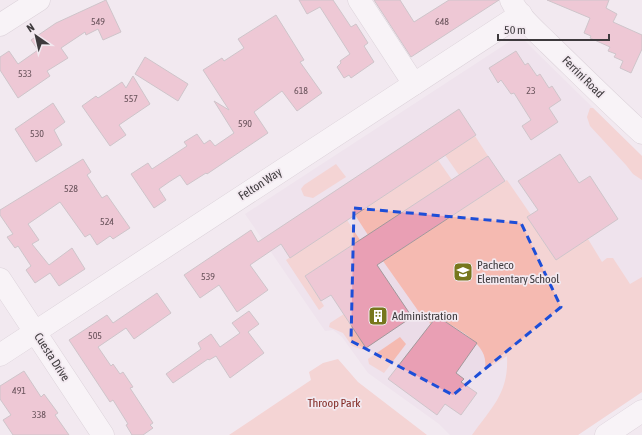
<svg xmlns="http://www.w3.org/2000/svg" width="642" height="435" viewBox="0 0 642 435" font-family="'Asap Condensed',sans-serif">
	<rect width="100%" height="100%" fill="#f2e9f0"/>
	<path fill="#ebdce8" d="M515 38H522L642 156V392L578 435H450L439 424 368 373 342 337 333 330 325 331 245 214Z"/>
	<g fill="#f5bab1">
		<path d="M590 108H593L642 156V180L633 174 626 165 590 126 587 117Z"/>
		<path d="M475 136 488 156 459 175 445 155Z"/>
		<path d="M438 160 452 180 368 235 355 215Z"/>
		<path d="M336 164 346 177 313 198 304 196 301 189 304 185Z"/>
		<path d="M507 180 531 215 527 217 556 260 588 239 602 262 607 258H613L630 284 642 277V392L578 435H472C492 407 509 393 507 356L484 371C493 344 455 329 437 316L430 324 428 317 419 312 383 261Z"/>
		<path d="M347 220 360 240 305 276 324 306 319 310 286 260Z"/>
		<path d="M344 314 366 348 363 350 352 346 343 333 329 327 330 323Z"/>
		<path d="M400 337 406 344 384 373 369 364 368 359Z"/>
		<path d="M338 359 358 382 427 435H229L311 380 309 372 323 363Z"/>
	</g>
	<g fill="#e99fb4" stroke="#a3989b">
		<path d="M106 0 121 32 103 40 98 29 86 35 85 32 61 48 68 58 47 71 50 76 18 98 0 70V57L9 51 18 64 38 50 31 40 56 23Z"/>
		<path d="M299 0H333L351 27 356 24 368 43 364 46 374 62 351 78 349 75 344 78 337 67 341 63 340 61 350 54 320 7 307 14Z"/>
		<path d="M374 0H400L414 22 449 0H499L411 57Z"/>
		<path d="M547 0H609L606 8 617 14 613 22 642 35V49L631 73 620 68 623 61 614 57 616 54 608 51 610 47 590 38 591 36 584 33 590 18Z"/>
		<path d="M276 15 304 60 300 62 322 93 297 111 282 91 254 112 268 133 207 174 206 173 187 185 180 175 169 182 159 189 166 200 154 208 131 174 148 163 152 169 187 146 184 142 197 134 204 144 210 140 215 146 234 133 214 101 229 110 203 70 222 58 224 61 244 48 238 39Z"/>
		<path d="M516 51 525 65 528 63 537 76 540 74 549 88 552 86 561 100 549 108 558 122 531 140 522 126 531 120 514 93 511 94 501 80 498 83 489 68Z"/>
		<path d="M145 57 188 84 178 101 135 74Z"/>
		<path d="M133 76 150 104 119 125 126 135 110 146 82 106 96 96 98 98 122 82 126 88Z"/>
		<path d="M53 103 65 122 54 130 62 145 36 162 15 129Z"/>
		<path d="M459 109 476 135 290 258 281 244 250 265 268 290 237 312 219 285 200 298 184 275 251 230 258 242Z"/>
		<path d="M560 154 579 183 590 176 618 219 556 260 527 217 538 210 518 181Z"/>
		<path d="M488 156 505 181 377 265 412 317 366 348 331 295 321 301 305 276Z"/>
		<path d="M83 159 91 172 87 175 102 198 107 195 130 228 113 239 110 236 97 245 90 234 85 237 60 202 28 224 39 240 32 244 49 265 72 248 85 269 59 286 50 273 35 283 26 270 31 266 18 246 15 248 7 237 13 234 0 215V210Z"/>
		<path d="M157 293 171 313 134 339 126 328 98 347 111 366 113 364 120 374 123 372 133 387 130 388 153 423 150 425 153 428 143 435H132L126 425 128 424 113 400 110 402 69 340 107 315 113 323Z"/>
		<path d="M249 311 259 324 248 332 264 353 230 378 216 356 209 360 208 359 173 383 166 374 201 349 198 343 211 334 220 347 240 333 232 323Z"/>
		<path d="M437 316 477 343 456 373 464 379 461 382 477 393 461 415 445 404 437 415 388 379Z"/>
		<path d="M24 371 41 397 44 394 58 413 55 415 69 435H13L3 420 11 415 0 399V386Z"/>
	</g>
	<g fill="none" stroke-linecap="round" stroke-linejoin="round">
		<g stroke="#c1b8bf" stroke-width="23">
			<g id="minor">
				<path d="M359 0 414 84"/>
				<path d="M511 0C519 17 536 31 549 44 580 74 610 104 642 133"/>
				<path d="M0 25 39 0"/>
				<path d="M0 279 103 435"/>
				<path d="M0 355 521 14"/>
				<path d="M606 435 642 411"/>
			</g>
		</g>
		<use href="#minor" stroke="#fff" stroke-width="22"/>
	</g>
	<path d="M0 0H642V435H0ZM354 208 521 223 561 307 453 395 351 341Z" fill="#f2e9f0" fill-opacity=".55" fill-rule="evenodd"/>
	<path fill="none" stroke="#1d4ed8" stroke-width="3" stroke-dasharray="8 5" stroke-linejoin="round" d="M354 208 521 223 561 307 453 395 351 341Z"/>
	<defs>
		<g id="school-square" transform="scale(1)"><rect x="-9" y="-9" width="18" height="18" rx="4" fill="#77771d" stroke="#f2e9f0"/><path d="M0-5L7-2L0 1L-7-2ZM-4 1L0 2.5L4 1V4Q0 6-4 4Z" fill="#fff"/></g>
		<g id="building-square" transform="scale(1)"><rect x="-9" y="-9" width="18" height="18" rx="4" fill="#77771d" stroke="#f2e9f0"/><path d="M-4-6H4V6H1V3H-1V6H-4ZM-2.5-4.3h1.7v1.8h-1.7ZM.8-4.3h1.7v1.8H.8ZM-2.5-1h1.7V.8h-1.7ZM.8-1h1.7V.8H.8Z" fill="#fff"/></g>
	</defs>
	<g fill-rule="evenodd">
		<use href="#school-square" x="463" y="272"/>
		<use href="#building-square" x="378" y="316"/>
	</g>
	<g text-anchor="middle" stroke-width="3.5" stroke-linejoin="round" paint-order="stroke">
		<g font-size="10" fill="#69535b">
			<text x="98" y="25">549</text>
			<text x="442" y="25">648</text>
			<text x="25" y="77">533</text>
			<text x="301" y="94">618</text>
			<text x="531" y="94">23</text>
			<text x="131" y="102">557</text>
			<text x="245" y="127">590</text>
			<text x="37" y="137">530</text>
			<text x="71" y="192">528</text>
			<text x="107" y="225">524</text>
			<text x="208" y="280">539</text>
			<text x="95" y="339">505</text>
			<text x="19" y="394">491</text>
			<text x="39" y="418">338</text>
		</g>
		<g font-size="12" fill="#3e3a3d" stroke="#f2e9f0">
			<text transform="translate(583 77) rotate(45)" y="4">Ferrini Road</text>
			<text transform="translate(260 184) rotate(-33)" y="4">Felton Way</text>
			<text transform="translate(52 357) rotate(57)" y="4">Cuesta Drive</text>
		</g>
		<g font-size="12" fill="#3e3a3d" stroke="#f2e9f0" text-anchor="start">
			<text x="477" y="269">Pacheco<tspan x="477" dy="14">Elementary School</tspan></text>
			<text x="392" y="320">Administration</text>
		</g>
		<g font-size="12" fill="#822b25" stroke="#f2e9f0">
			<text x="334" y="407">Throop Park</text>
		</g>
	</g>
	<g transform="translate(36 36) rotate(326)" stroke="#f2e9f0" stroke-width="3" paint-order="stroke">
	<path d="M0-3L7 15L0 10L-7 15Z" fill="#3e3a3d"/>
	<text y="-6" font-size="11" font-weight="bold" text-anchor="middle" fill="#3e3a3d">N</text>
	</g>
	<path d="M498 34v6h111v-6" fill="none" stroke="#3e3a3d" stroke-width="2"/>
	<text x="504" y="34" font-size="12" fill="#3e3a3d" stroke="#f2e9f0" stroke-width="3" paint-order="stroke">50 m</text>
</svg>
